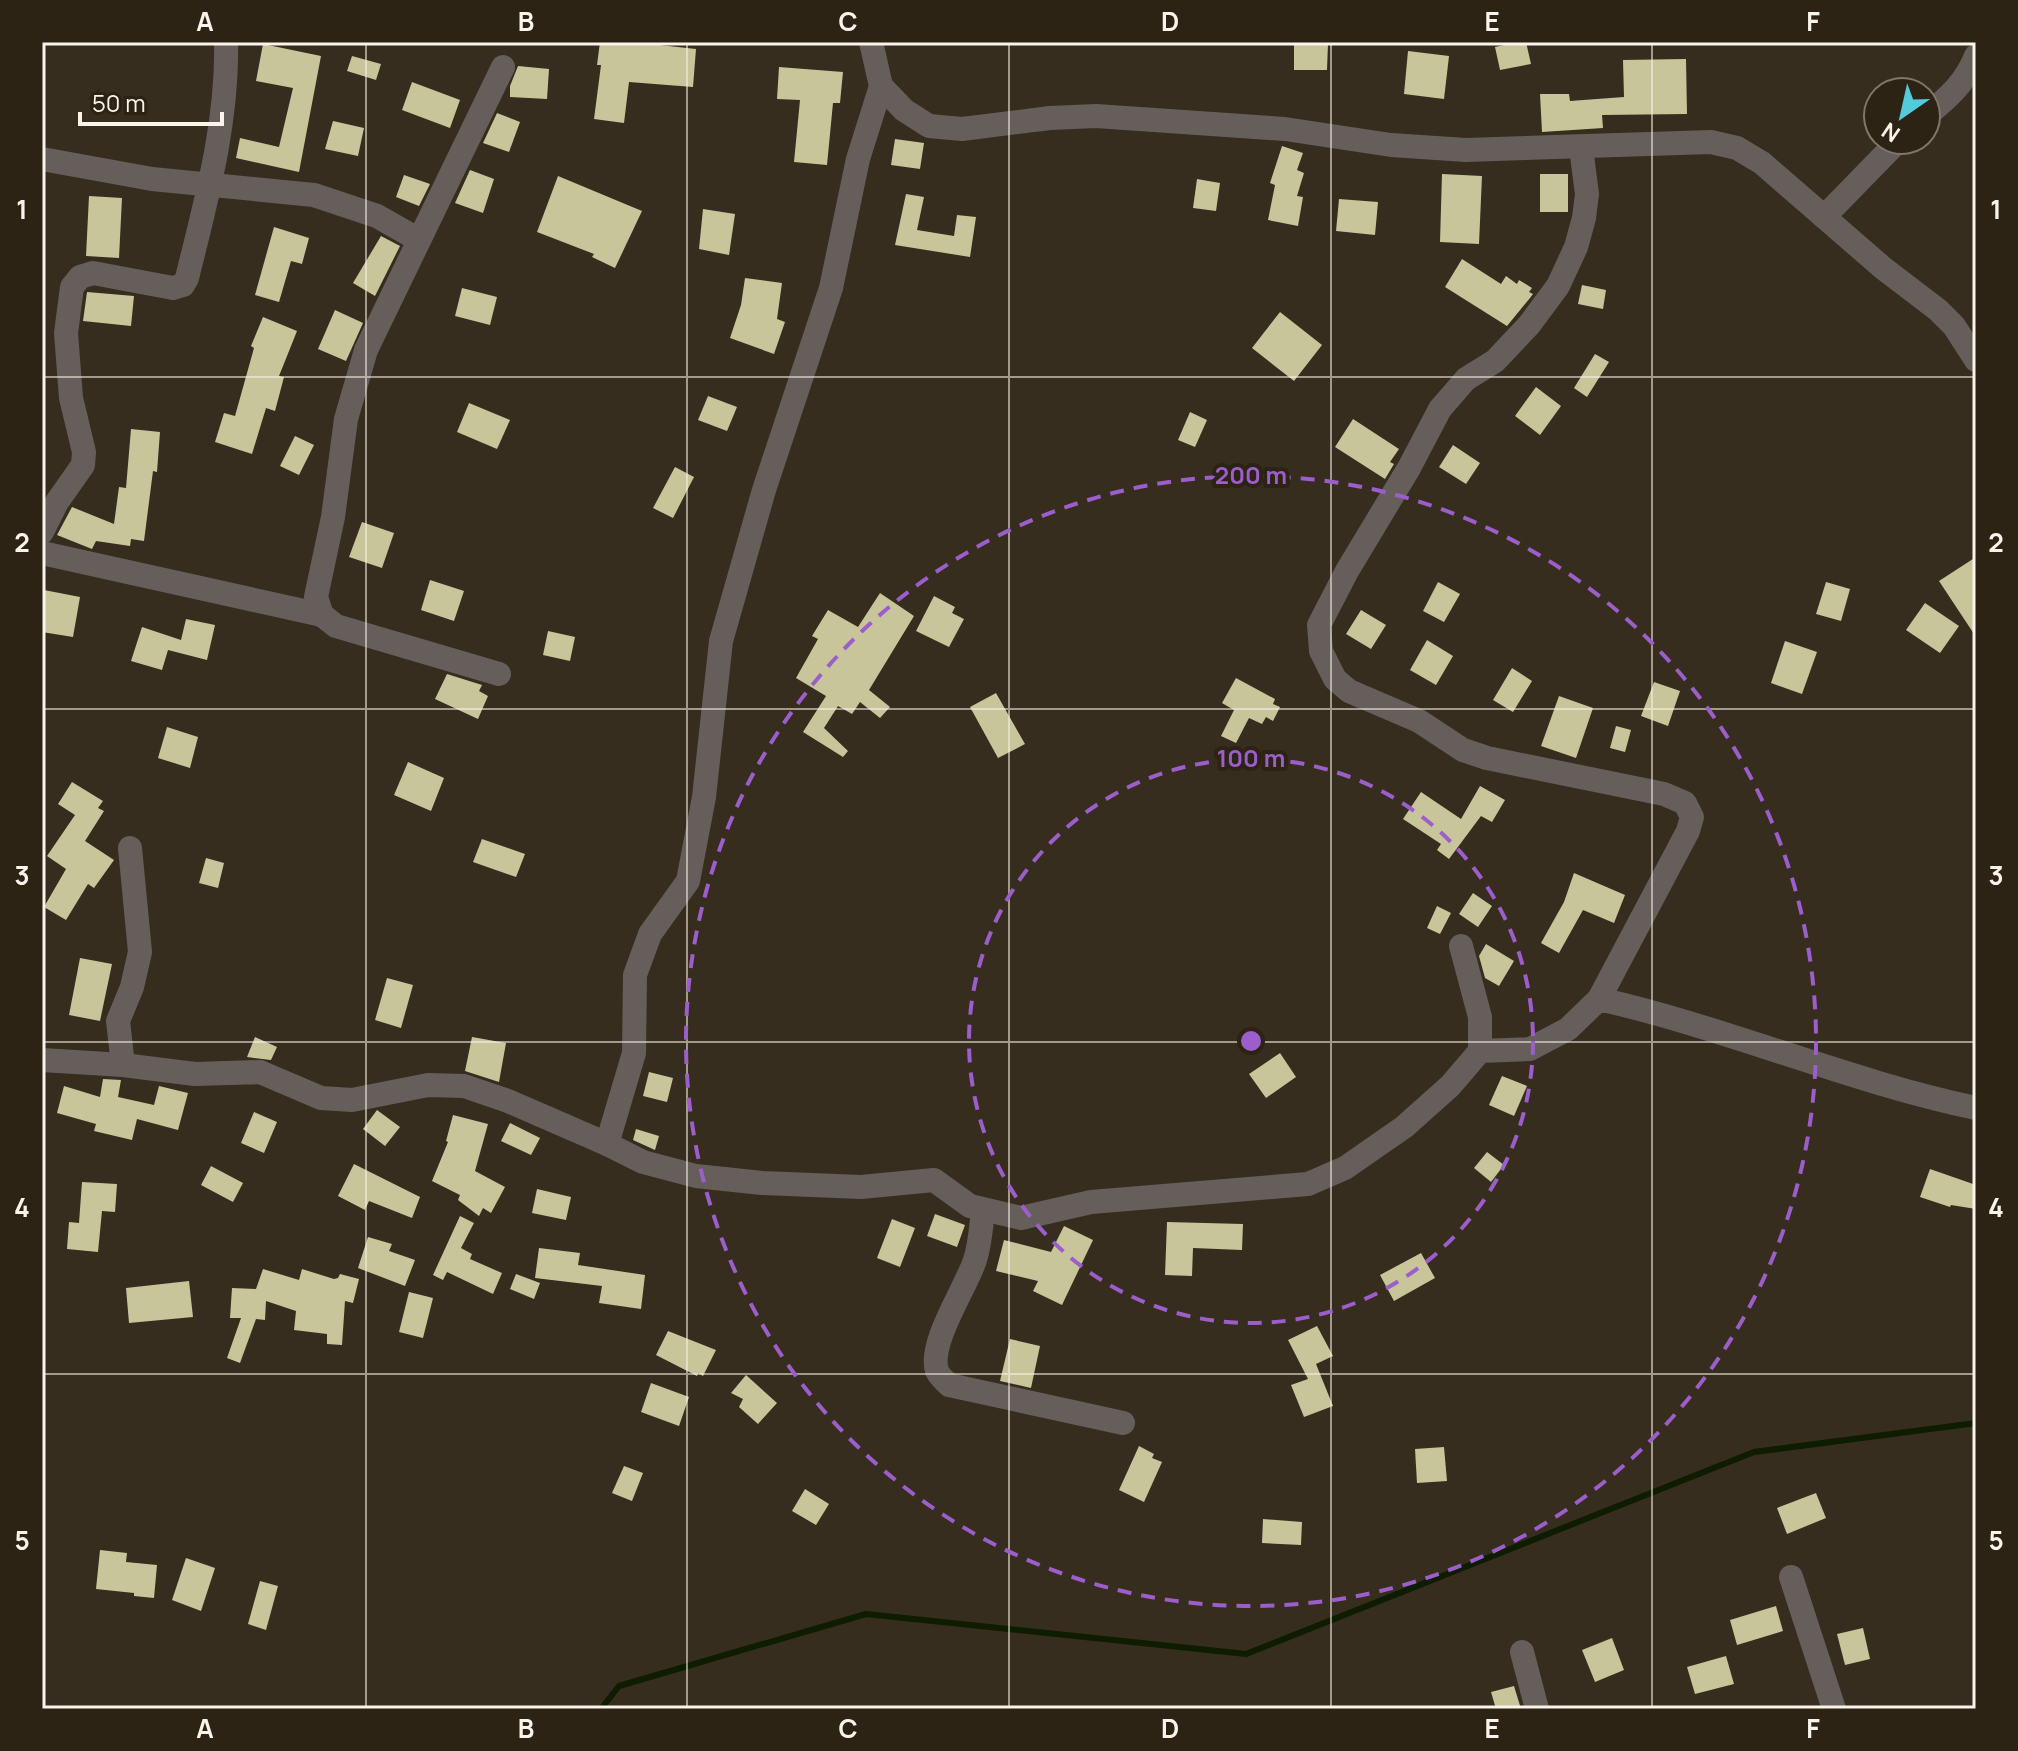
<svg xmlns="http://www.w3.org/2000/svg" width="2018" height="1751" viewBox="0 0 2018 1751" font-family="Manrope,sans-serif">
	<rect width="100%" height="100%" fill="#362d1e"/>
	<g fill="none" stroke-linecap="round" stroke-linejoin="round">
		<path stroke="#0e1c00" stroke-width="6" d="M601 1709 619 1686 866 1614 1246 1654 1754 1452 1976 1423"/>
	</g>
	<g fill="#c8c59b">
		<path d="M600 42H632L696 49 693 87 629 82 624 123 594 119 601 65H597Z"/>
		<path d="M1518 42H1526L1531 64 1500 70 1495 47Z"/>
		<path d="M263 44 321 56 299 172 236 158 240 138 279 147 293 88 256 81Z"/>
		<path d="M1294 44H1328L1327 70H1294Z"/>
		<path d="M1408 51 1449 56 1444 99 1404 94Z"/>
		<path d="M352 56 381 64 376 80 347 71Z"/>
		<path d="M1686 59 1687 114 1602 115 1603 128 1542 132 1540 94H1569L1570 101 1624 97 1623 60Z"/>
		<path d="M518 66 549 69 547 99 510 97V86Z"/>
		<path d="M779 67 843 72 840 103H833L827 165 794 162 800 100 777 99Z"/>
		<path d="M412 82 460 100 450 128 402 110Z"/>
		<path d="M497 113 520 122 509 152 483 143Z"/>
		<path d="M333 121 364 128 358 156 325 149Z"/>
		<path d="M895 139 924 143 920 169 891 165Z"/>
		<path d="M1282 146 1303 153 1297 170 1304 173 1297 196 1303 197 1298 226 1268 220 1275 185 1270 183Z"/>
		<path d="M470 170 494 179 483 213 455 203Z"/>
		<path d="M1442 174 1482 176 1479 244 1440 242Z"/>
		<rect x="1540" y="174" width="28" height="38"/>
		<path d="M404 175 430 184 419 206 396 197Z"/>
		<path d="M558 176 642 211 615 268 592 257 594 254 537 232Z"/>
		<path d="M1197 179 1220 183 1216 211 1193 208Z"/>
		<path d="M906 194 924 197 917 230 954 236 957 215 976 217 970 257 895 245Z"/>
		<path d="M89 196 122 198 119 258 86 256Z"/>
		<path d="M1339 199 1378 202 1375 235 1336 231Z"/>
		<path d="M703 209 735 214 729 255 699 249Z"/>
		<path d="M274 227 309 238 302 264 291 261 279 302 255 295Z"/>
		<path d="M381 236 400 246 375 296 353 283Z"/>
		<path d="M1462 259 1501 284 1506 276 1517 284 1519 280 1532 288 1529 292 1533 294 1530 298 1507 326 1445 287Z"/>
		<path d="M745 278 782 283 777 319 785 322 774 354 730 338 741 305Z"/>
		<path d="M1582 285 1606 290 1603 309 1578 304Z"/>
		<path d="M462 288 497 297 490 325 455 316Z"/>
		<path d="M87 292 134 296 131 326 83 321Z"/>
		<path d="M335 310 363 323 346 361 318 349Z"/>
		<path d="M1280 312 1322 345 1294 381 1252 348Z"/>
		<path d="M263 317 297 331 279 376 284 377 275 411 266 408 252 454 215 442 224 413 235 416 254 348 251 346Z"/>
		<path d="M1595 354 1609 362 1587 397 1574 388Z"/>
		<path d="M1536 387 1561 406 1540 435 1515 416Z"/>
		<path d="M708 396 737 407 727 431 698 420Z"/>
		<path d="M469 403 510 420 497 449 457 432Z"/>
		<path d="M1190 412 1207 420 1195 447 1178 440Z"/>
		<path d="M1353 419 1399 449 1390 462 1394 464 1385 479 1335 447Z"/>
		<path d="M131 429 160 432 157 472 153 471 144 541 131 539 130 546 96 541 92 549 57 535 72 507 114 524 119 487 126 488Z"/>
		<path d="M295 436 314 445 299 475 280 466Z"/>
		<path d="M1453 445 1480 463 1466 484 1439 467Z"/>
		<path d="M675 467 694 477 673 518 653 508Z"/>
		<path d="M362 522 394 533 382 568 349 557Z"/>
		<path d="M1976 557V637L1939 581Z"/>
		<path d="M430 580 464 591 454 621 421 610Z"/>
		<path d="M1438 582 1460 594 1444 622 1423 611Z"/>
		<path d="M1826 582 1850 589 1841 621 1816 614Z"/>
		<path d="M44 590 80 597 73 637 42 632Z"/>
		<path d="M880 593 914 616 869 690 890 707 880 718 860 702 852 714 838 706 824 728 848 751 843 757 803 732 826 696 796 678 818 639 812 636 828 610 858 627Z"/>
		<path d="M934 596 955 607 952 613 964 619 949 647 916 631Z"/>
		<path d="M1925 603 1959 626 1940 653 1906 630Z"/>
		<path d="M1361 610 1386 625 1371 649 1346 634Z"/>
		<path d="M186 619 215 625 207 660 168 650 162 670 131 661 142 627 181 640Z"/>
		<path d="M548 631 575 637 570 661 543 655Z"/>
		<path d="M1427 640 1453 656 1436 685 1410 670Z"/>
		<path d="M1785 641 1817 652 1802 694 1771 683Z"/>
		<path d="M1512 668 1532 681 1513 712 1493 700Z"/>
		<path d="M447 674 482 685 479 691 488 696 478 719 435 699Z"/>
		<path d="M1236 678 1275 699 1273 704 1280 707 1273 721 1266 717 1262 724 1249 718 1236 743 1221 736 1234 710 1222 703Z"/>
		<path d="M1654 682 1680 691 1668 726 1641 716Z"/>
		<path d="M996 693 1025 744 998 758 970 707Z"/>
		<path d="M1559 696 1593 708 1576 758 1541 746Z"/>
		<path d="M1616 726 1631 730 1625 752 1610 748Z"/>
		<path d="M167 727 198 737 190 768 158 758Z"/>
		<path d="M408 762 444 778 431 811 394 795Z"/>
		<path d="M72 782 103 801 98 808 104 811 85 841 114 860 94 888 88 884 66 920 44 907 66 869 47 856 75 815 58 804Z"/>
		<path d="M1480 786 1505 800 1492 822 1481 816 1449 859 1437 850 1441 844 1403 819 1421 792 1461 819Z"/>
		<path d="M482 839 525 854 516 877 473 862Z"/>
		<path d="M206 858 224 863 218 888 199 883Z"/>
		<path d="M1574 873 1625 895 1614 923 1583 910 1559 953 1541 943 1564 902Z"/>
		<path d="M1473 893 1492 906 1478 927 1459 914Z"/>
		<path d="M1437 906 1451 913 1440 934 1427 928Z"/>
		<path d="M1486 944 1514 961 1499 986 1485 978 1479 956Z"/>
		<path d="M80 958 112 964 100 1021 69 1015Z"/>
		<path d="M387 978 413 985 401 1028 375 1020Z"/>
		<path d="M255 1037 277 1047 271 1060 247 1057Z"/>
		<path d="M472 1037 506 1043 499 1082 465 1071Z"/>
		<path d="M1280 1053 1296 1077 1266 1098 1249 1074Z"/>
		<path d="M649 1072 673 1078 667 1102 643 1096Z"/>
		<path d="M1502 1076 1527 1086 1514 1116 1489 1105Z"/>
		<path d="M103 1079 121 1080 118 1097 154 1105 159 1086 188 1093 178 1130 137 1119 132 1140 94 1131 96 1124 57 1113 64 1086 100 1097Z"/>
		<path d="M377 1110 400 1127 385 1146 363 1129Z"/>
		<path d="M254 1112 277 1122 264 1153 241 1143Z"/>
		<path d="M453 1115 488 1124 475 1171 505 1187 491 1213 483 1208 479 1216 458 1200 460 1195 432 1181 448 1142 446 1141Z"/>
		<path d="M510 1123 540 1138 531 1155 501 1141Z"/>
		<path d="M636 1129 659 1136 655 1150 633 1140Z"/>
		<path d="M1487 1152 1504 1165 1491 1182 1474 1168Z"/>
		<path d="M354 1164 420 1197 412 1218 369 1201 365 1210 338 1196Z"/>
		<path d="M211 1166 243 1183 233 1202 201 1185Z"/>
		<path d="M1930 1169 1976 1185V1209L1951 1205 1950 1207 1920 1197Z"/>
		<path d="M82 1182 117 1184 115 1212 102 1211 98 1252 67 1249 69 1222 79 1223Z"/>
		<path d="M537 1189 571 1197 566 1220 532 1213Z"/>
		<path d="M935 1214 965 1225 957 1247 927 1236Z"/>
		<path d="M460 1216 474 1223 461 1248 472 1254 470 1259 502 1273 493 1294 447 1272 443 1280 433 1275Z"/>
		<path d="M892 1219 915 1228 900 1267 877 1258Z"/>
		<path d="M1167 1222 1243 1224 1242 1250 1193 1248 1192 1276 1165 1275Z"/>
		<path d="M1064 1226 1093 1240 1062 1305 1033 1291 1038 1281 996 1271 1004 1240 1051 1252Z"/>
		<path d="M368 1237 392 1244 389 1251 415 1260 405 1286 358 1268Z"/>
		<path d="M539 1248 580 1253 578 1265 645 1275 641 1309 599 1303 602 1286 535 1278Z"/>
		<path d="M1421 1253 1435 1278 1394 1301 1380 1275Z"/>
		<path d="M263 1269 299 1280 302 1269 334 1279 338 1278 340 1274 359 1279 353 1303 345 1301 342 1345 327 1344V1334L294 1330 296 1311 266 1301 265 1320 256 1319 240 1363 227 1358 241 1318H230L232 1288 256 1289Z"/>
		<path d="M516 1274 540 1283 534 1299 510 1289Z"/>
		<path d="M189 1281 193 1317 129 1323 126 1288Z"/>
		<path d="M409 1292 433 1298 423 1338 399 1332Z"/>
		<path d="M1317 1326 1333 1356 1316 1364 1333 1406 1304 1417 1291 1385 1308 1379 1288 1340Z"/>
		<path d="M668 1331 716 1350 703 1376 698 1373 697 1376 656 1355Z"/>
		<path d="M1010 1339 1040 1346 1031 1388 1000 1381Z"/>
		<path d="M746 1375 777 1403 758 1424 739 1407 743 1399 731 1393Z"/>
		<path d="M651 1383 689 1397 679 1426 641 1412Z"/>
		<path d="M1139 1446 1154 1454 1152 1458 1162 1462 1144 1502 1119 1490Z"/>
		<path d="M1444 1447 1447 1481 1417 1483 1415 1449Z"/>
		<path d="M624 1466 643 1473 632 1501 612 1493Z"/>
		<path d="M805 1489 829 1504 816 1525 792 1511Z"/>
		<path d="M1816 1493 1826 1518 1787 1534 1777 1508Z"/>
		<path d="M1263 1519 1302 1522 1301 1545 1262 1543Z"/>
		<path d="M100 1550 127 1553 126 1562 157 1565 154 1598 134 1596V1593L96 1589Z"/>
		<path d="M186 1558 215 1568 201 1611 172 1600Z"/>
		<path d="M260 1581 278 1586 266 1630 248 1624Z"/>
		<path d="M1776 1606 1783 1631 1737 1645 1730 1620Z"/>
		<path d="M1863 1628 1870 1659 1845 1665 1837 1634Z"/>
		<path d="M1612 1638 1624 1670 1595 1682 1582 1650Z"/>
		<path d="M1726 1656 1734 1684 1695 1694 1687 1667Z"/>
		<path d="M1514 1686 1521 1709H1496L1491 1692Z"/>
	</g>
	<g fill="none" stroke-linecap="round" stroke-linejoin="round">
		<g stroke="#665e5a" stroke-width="24">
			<path d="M881 86 904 110 929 126 962 129 1050 118 1096 116 1285 129 1391 145 1466 150 1711 142 1737 148 1762 163 1883 268 1938 310 1954 326 1976 360"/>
			<path d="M1926 116C1949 97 1965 83 1976 56"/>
			<path d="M1581 148 1587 194 1584 218 1576 247 1558 286 1529 325 1495 361 1466 379 1440 409 1409 468 1347 571 1319 625 1321 651 1335 679 1349 691 1419 721 1463 750 1487 758 1664 794 1685 803 1692 817 1688 831 1599 999"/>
			<path d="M42 159 152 179 314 195 377 216 419 240"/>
			<path d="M1824 217 1899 140"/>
			<path d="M42 532 57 502 83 465 84 452 71 398 66 333 72 287 80 277 93 273 173 288 183 285 187 278C206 201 228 122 226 42"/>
			<path d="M42 553 322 615"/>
			<path d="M499 674 336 626 322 615 316 597 333 517 346 419 366 350 503 67"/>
			<path d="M1461 946 1480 1017V1051"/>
			<path d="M42 1060 123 1065 195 1074 260 1072 321 1098 352 1100 428 1085 464 1086 508 1101 607 1144 643 1162 696 1176 762 1183 861 1187 934 1180 970 1206 1021 1218 1091 1202 1308 1184 1345 1168 1404 1127 1450 1086 1480 1051 1530 1049 1568 1029 1599 999C1727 1028 1848 1081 1976 1108"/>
			<path d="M123 1065 118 1021 132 987 140 952 130 848"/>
			<path d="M607 1144 634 1053 635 975 650 934 688 881 704 797 721 641 764 490 831 288 858 159 881 86 871 42"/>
			<path d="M983 1211C981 1227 980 1245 975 1260 966 1288 928 1343 937 1371 940 1377 944 1380 949 1385L1123 1423"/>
			<path d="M1791 1577 1834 1709"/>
			<path d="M1522 1652 1537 1709"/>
		</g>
	</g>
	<path fill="none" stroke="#faf4ea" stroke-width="2" stroke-opacity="0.55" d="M366 42V1709M687 42V1709M1009 42V1709M1331 42V1709M1652 42V1709M42 377H1976M42 709H1976M42 1042H1976M42 1374H1976"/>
	<g fill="none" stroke="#9b5eca" stroke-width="4" stroke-dasharray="14 10">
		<circle cx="1251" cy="1041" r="282"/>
		<circle cx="1251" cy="1041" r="565"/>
	</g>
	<circle cx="1251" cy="1041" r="12" fill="#9b5eca" stroke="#2c2315" stroke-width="4"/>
	<g font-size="24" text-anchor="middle" font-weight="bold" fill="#9b5eca" stroke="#2c2315" stroke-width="8" stroke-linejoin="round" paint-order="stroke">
		<text x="1251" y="484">200 m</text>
		<text x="1251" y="767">100 m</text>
	</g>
	<rect width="2018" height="1751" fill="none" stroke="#2c2315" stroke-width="88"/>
	<g transform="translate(1902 116) rotate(214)"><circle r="38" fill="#2c2315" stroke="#7e776a" stroke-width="2"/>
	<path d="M0-6L14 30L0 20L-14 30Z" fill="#53cbdb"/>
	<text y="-12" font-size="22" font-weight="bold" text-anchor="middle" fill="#faf4ea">N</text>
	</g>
	<path d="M80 112v12h142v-12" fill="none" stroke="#faf4ea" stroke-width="4"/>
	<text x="92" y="112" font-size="24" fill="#faf4ea" stroke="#2c2315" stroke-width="6" paint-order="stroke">50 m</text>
	<rect x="44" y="44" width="1930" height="1663" fill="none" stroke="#faf4ea" stroke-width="3"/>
	<g font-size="26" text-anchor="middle" font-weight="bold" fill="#faf4ea">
		<text x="205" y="31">A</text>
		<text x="526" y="31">B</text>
		<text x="848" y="31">C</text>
		<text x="1170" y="31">D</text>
		<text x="1492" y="31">E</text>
		<text x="1813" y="31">F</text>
		<text x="22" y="219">1</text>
		<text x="1996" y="219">1</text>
		<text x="22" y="552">2</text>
		<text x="1996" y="552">2</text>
		<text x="22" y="885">3</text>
		<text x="1996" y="885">3</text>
		<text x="22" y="1217">4</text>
		<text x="1996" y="1217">4</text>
		<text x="22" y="1550">5</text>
		<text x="1996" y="1550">5</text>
		<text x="205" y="1738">A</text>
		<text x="526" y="1738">B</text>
		<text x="848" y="1738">C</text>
		<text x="1170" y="1738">D</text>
		<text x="1492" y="1738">E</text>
		<text x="1813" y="1738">F</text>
	</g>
</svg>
